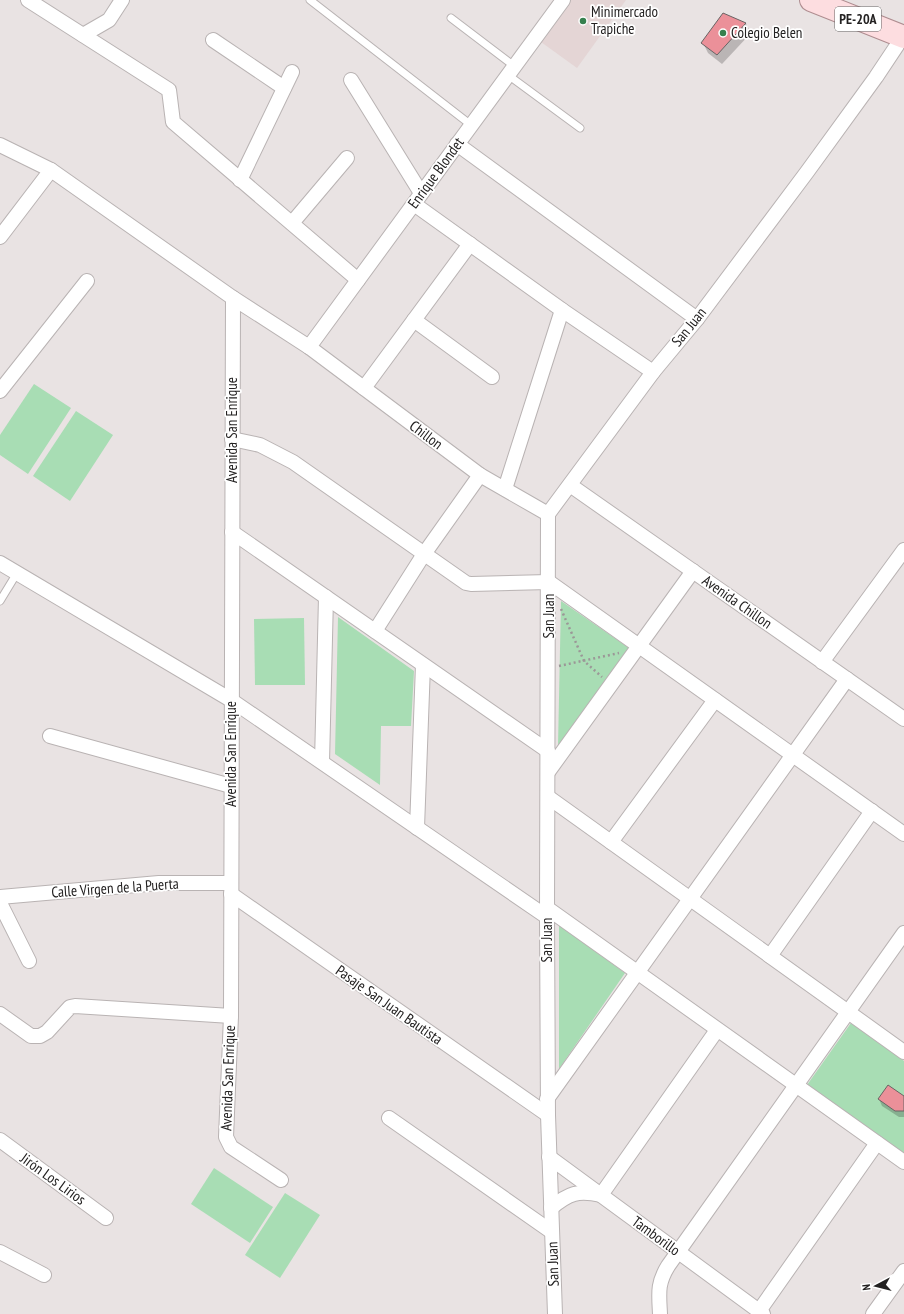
<svg xmlns="http://www.w3.org/2000/svg" width="904" height="1314" viewBox="0 0 904 1314" font-family="'PT Sans Narrow',sans-serif">
	<rect width="100%" height="100%" fill="#e9e3e3"/>
	<path fill="#e4d5d5" d="M570 0H626L577 68 541 42Z"/>
	<g fill="#a8ddb4">
		<path d="M34 384 71 408 28 474 0 455V435Z"/>
		<path d="M76 411 113 435 70 501 33 476Z"/>
		<path d="M561 601 629 648 558 746Z"/>
		<path d="M338 617 414 671 411 726H381L380 785 335 754Z"/>
		<path d="M304 618 305 685H255L254 619Z"/>
		<path d="M559 925 625 973 559 1069Z"/>
		<path d="M851 1023 904 1061V1155L807 1085Z"/>
		<path d="M214 1168 273 1207 250 1243 191 1204Z"/>
		<path d="M285 1193 320 1215 280 1278 245 1255Z"/>
	</g>
	<g fill="#0003">
		<path d="M723 15 746 24 751 33 722 64 708 53 703 43Z"/>
		<path d="M904 1098V1117H899L882 1106 879 1099Z"/>
	</g>
	<g fill="#eb9099" stroke="#696464">
		<path d="M723 13 746 23 717 55 701 43Z"/>
		<path d="M888 1085 904 1096V1111H895L878 1099Z"/>
	</g>
	<g fill="none" stroke-linecap="round" stroke-linejoin="round">
		<g stroke="#b9b3b3" stroke-width="9">
			<g id="lane">
				<path d="M310 0 471 125"/>
				<path d="M451 18 514 66"/>
				<path d="M508 75 580 128"/>
				<path d="M0 601 17 573"/>
			</g>
		</g>
		<g stroke="#b9b3b3" stroke-width="16">
			<g id="street">
				<path d="M28 0 169 90 173 122 358 280"/>
				<path d="M83 35 109 20 122 0"/>
				<path d="M213 40 284 88"/>
				<path d="M351 80 421 193"/>
				<path d="M457 144 697 319"/>
				<path d="M0 145 51 170 233 298 309 347 480 475 548 514"/>
				<path d="M240 180 292 72"/>
				<path d="M414 204 562 310 653 372"/>
				<path d="M292 223 347 158"/>
				<path d="M0 237 51 170"/>
				<path d="M233 298 231 1016 226 1137 231 1147 281 1180"/>
				<path d="M414 320 492 377"/>
				<path d="M309 347 563 0"/>
				<path d="M364 388 470 244"/>
				<path d="M0 391 87 281"/>
				<path d="M232 439 260 445 293 462 466 583 471 584 549 582 904 834"/>
				<path d="M570 485 904 719"/>
				<path d="M505 489 562 310"/>
				<path d="M232 532 548 751"/>
				<path d="M0 563 231 700 547 917"/>
				<path d="M375 631 424 554 480 475"/>
				<path d="M822 662 904 550"/>
				<path d="M50 736 231 786"/>
				<path d="M322 762 326 597"/>
				<path d="M548 772 693 571"/>
				<path d="M548 797 904 1052"/>
				<path d="M417 828 423 665"/>
				<path d="M611 842 715 700"/>
				<path d="M231 894 548 1115"/>
				<path d="M0 897 159 883H231"/>
				<path d="M0 903 29 961"/>
				<path d="M547 908 904 1162"/>
				<path d="M770 956 872 811"/>
				<path d="M0 1014 31 1036H40L47 1032 70 1007 75 1006 231 1016"/>
				<path d="M547 1099 847 679"/>
				<path d="M389 1118 552 1232"/>
				<path d="M0 1140 106 1218"/>
				<path d="M549 1157 763 1314"/>
				<path d="M551 1208C569 1193 578 1190 601 1195L717 1030"/>
				<path d="M0 1252 44 1275"/>
				<path d="M759 1311 877 1143"/>
				<path d="M555 1314 548 1115 547 917 548 514 653 372 697 319 807 172 876 77 904 35"/>
				<path d="M660 1314C659 1293 657 1284 668 1266L904 933"/>
				<path d="M873 1314 904 1271"/>
			</g>
		</g>
		<g stroke="#af8d90" stroke-width="24">
			<path id="primary" d="M811 0 904 37"/>
		</g>
		<g stroke="#9b9797" stroke-width="2.5" stroke-dasharray="2 3" stroke-linecap="butt">
			<path d="M561 609 584 661 602 677"/>
			<path d="M559 666 619 653"/>
		</g>
		<use href="#lane" stroke="#fff" stroke-width="7"/>
		<use href="#street" stroke="#fff" stroke-width="14"/>
		<use href="#primary" stroke="#fddde0" stroke-width="22"/>
	</g>
	<g fill="#36804e" stroke="#fff" stroke-width="1.5">
		<circle cx="583" cy="21" r="4"/>
		<circle cx="723" cy="33" r="4"/>
	</g>
	<g text-anchor="middle" stroke-width="3.5" stroke-linejoin="round" paint-order="stroke">
		<rect fill="#fff" stroke="#656464" stroke-width="1" x="835" y="7" width="46" height="24" rx="3"/>
		<g font-size="14" font-weight="bold" fill="#232121">
			<text x="858" y="24">PE-20A</text>
		</g>
		<g font-size="15" fill="#232121" stroke="#fff" text-anchor="start">
			<text x="591" y="17">Minimercado<tspan x="591" dy="17">Trapiche</tspan></text>
			<text x="731" y="38">Colegio Belen</text>
		</g>
		<g font-size="15" fill="#232121" stroke="#fff">
			<text transform="translate(436 173) rotate(-54)" y="5">Enrique Blondet</text>
			<text transform="translate(689 327) rotate(-51)" y="5">San Juan</text>
			<text transform="translate(232 430) rotate(-90)" y="5">Avenida San Enrique</text>
			<text transform="translate(426 435) rotate(37)" y="5">Chillon</text>
			<text transform="translate(737 602) rotate(35)" y="5">Avenida Chillon</text>
			<text transform="translate(549 616) rotate(-90)" y="5">San Juan</text>
			<text transform="translate(231 754) rotate(-90)" y="5">Avenida San Enrique</text>
			<text transform="translate(115 888) rotate(-4)" y="5">Calle Virgen de la Puerta</text>
			<text transform="translate(547 940) rotate(-90)" y="5">San Juan</text>
			<text transform="translate(389 1005) rotate(35)" y="5">Pasaje San Juan Bautista</text>
			<text transform="translate(228 1078) rotate(-88)" y="5">Avenida San Enrique</text>
			<text transform="translate(53 1179) rotate(36)" y="5">Jirón Los Lirios</text>
			<text transform="translate(656 1236) rotate(36)" y="5">Tamborillo</text>
			<text transform="translate(553 1264) rotate(-92)" y="5">San Juan</text>
		</g>
	</g>
	<g transform="translate(876 1286) rotate(263)" stroke="#ffffff" stroke-width="3" paint-order="stroke">
	<path d="M0-3L7 15L0 10L-7 15Z" fill="#232121"/>
	<text y="-6" font-size="11" font-weight="bold" text-anchor="middle" fill="#232121">N</text>
	</g>
</svg>
